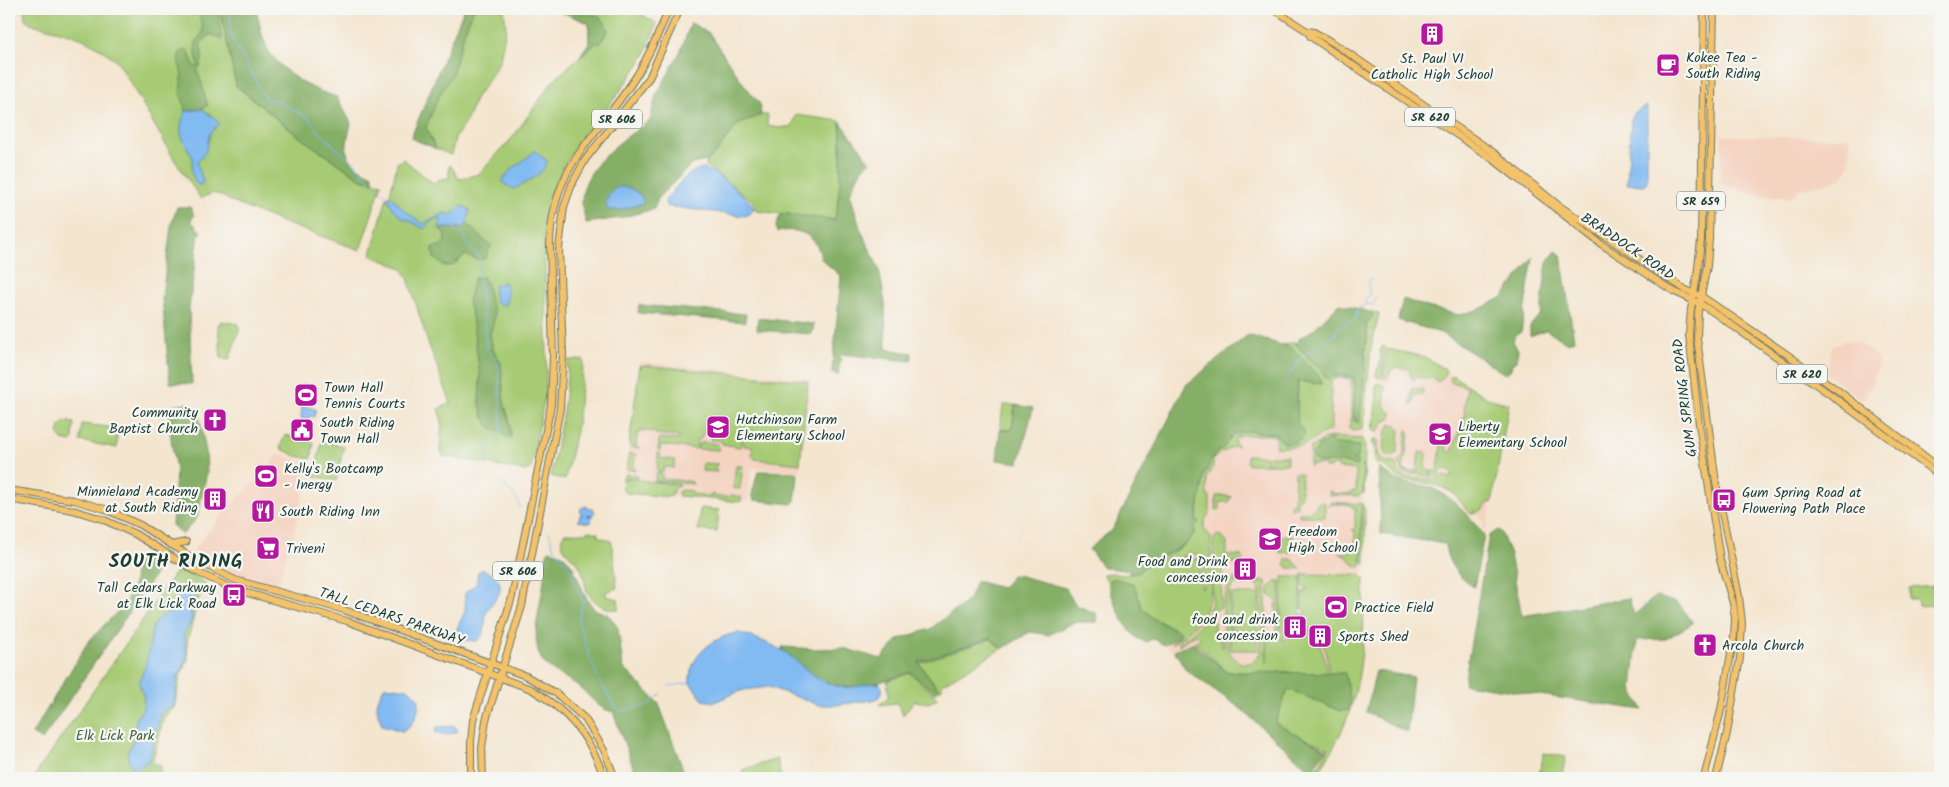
<svg xmlns="http://www.w3.org/2000/svg" width="1949" height="787" viewBox="0 0 1949 787" font-family="Kalam,sans-serif">
	<rect width="100%" height="100%" fill="#f6f6f2"/>
	<filter id="ink" filterUnits="userSpaceOnUse"><feTurbulence type="fractalNoise" baseFrequency=".02" numOctaves="2"/><feDisplacementMap in="SourceGraphic" scale="10" xChannelSelector="R" yChannelSelector="G"/><feConvolveMatrix kernelMatrix="1 2 1 2 8 2 1 2 1" color-interpolation-filters="sRGB"/></filter>
	<filter id="wash" filterUnits="userSpaceOnUse"><feTurbulence type="fractalNoise" baseFrequency=".0096" numOctaves="4" result="noise"/><feDisplacementMap in="SourceGraphic" scale="20" xChannelSelector="R" yChannelSelector="G"/><feGaussianBlur stdDeviation="1.12" result="paint"/><feColorMatrix in="noise" values="0 0 0 0 0 0 0 0 0 0 0 0 0 0 0 0 0 1.4 0 .05"/><feComposite in="paint" operator="in"/></filter>
	<g filter="url(#wash)">
		<rect width="100%" height="100%" fill="#f4e5cf"/>
		<g fill="#f4d3c1">
			<path d="M1722 136 1849 138 1851 142 1848 170 1844 176 1838 180 1798 190 1791 198 1766 196 1744 191 1720 184Z"/>
			<path d="M1339 303 1379 314 1371 348 1363 429 1362 494 1365 635 1361 670 1353 702 1328 757 1315 775 1225 690 1169 649 1116 590 1291 344 1297 343Z"/>
			<path d="M1842 341 1858 342 1879 358 1873 384 1862 399 1827 374 1832 347Z"/>
			<path d="M1385 349 1422 356 1438 365 1485 398 1496 402 1509 405 1486 533 1479 514 1471 515 1466 512 1452 493 1427 483 1404 481 1399 478 1390 470 1375 463 1378 390Z"/>
			<path d="M643 362 808 379 810 382 800 472 756 467 751 472 748 501 626 493 621 491 633 419 639 363Z"/>
			<path d="M278 453 308 463 310 466 292 541 276 588 260 586 227 572 201 559 194 553 196 547 218 520 269 466Z"/>
		</g>
		<g fill="#a7cb74" stroke="#638454" fill-rule="evenodd">
			<path d="M24 9H220L236 86 298 136 361 179 382 183 360 250 287 224 239 205 220 195 212 193 201 199 174 159 120 65C94 38 67 33 32 24L25 19Z"/>
			<path d="M464 9H504L506 28 500 60 488 81 476 97 467 120 455 138 451 155 411 138Z"/>
			<path d="M554 9H634L657 24 644 57 618 94 564 165 554 187 545 215 544 243 547 334 546 390 531 468 525 471 443 456 440 451 442 421 438 409 451 403 427 340 408 278 402 268 372 256 371 254 387 197 390 195 397 163 403 159 433 183 440 179 449 178V166H451L459 179 479 174 513 137 553 81 579 57 589 43V23Z"/>
			<path d="M761 115H768L767 126 780 128 792 126 796 115 840 121C842 155 841 186 835 220L756 211 754 202 706 166 707 161 716 153 737 125Z"/>
			<path d="M1371 311 1379 314 1371 348 1363 429 1352 431 1348 428 1351 426V380L1348 378H1335L1331 382V431C1320 432 1315 441 1306 444 1296 447 1285 448 1275 447L1277 438 1274 437V435H1237L1239 437 1235 438V444L1238 446 1231 447 1224 452 1222 451 1212 461 1214 463 1210 474 1207 475V496H1210V512C1206 519 1204 521 1204 529L1211 537 1210 564H1202L1201 560 1197 559 1198 556 1195 554 1193 556 1190 552 1185 553 1186 557H1174L1173 555 1163 560V562L1191 557 1198 561 1202 588 1205 585 1203 571H1201L1204 566H1210C1213 593 1210 611 1190 630 1185 635 1179 641 1172 644L1171 643 1180 636V631L1154 619 1142 608 1134 584 1110 579 1108 582 1103 574 1113 573 1121 575 1138 573C1153 554 1186 555 1195 531L1192 529C1203 513 1197 490 1204 476 1206 470 1212 457 1217 452 1223 446 1230 441 1235 433L1250 431 1276 434 1284 444 1302 438 1297 423 1298 381 1321 384 1320 377 1292 348 1282 345 1296 342V345L1324 374 1353 377C1357 389 1354 403 1355 415L1353 417 1355 422 1360 415 1366 359C1362 344 1372 339 1365 321L1373 314Z"/>
			<path d="M221 321 238 324 240 328 229 360 221 358 218 325Z"/>
			<path d="M1383 346 1386 348 1382 369V377L1378 378 1376 375 1377 370C1381 365 1381 355 1380 350Z"/>
			<path d="M1388 349 1425 357 1446 370 1445 375 1439 382 1435 381V379L1416 377 1414 380 1411 377 1409 369 1397 367 1391 370 1388 377 1384 379V369Z"/>
			<path d="M568 360H584L576 431 565 480 551 476C558 437 567 400 568 360Z"/>
			<path d="M640 364 641 368 642 365 808 381 800 464 755 459 752 455 753 447 744 446V442H741L740 447 722 444V441L710 440 711 434 703 432 701 439H697V449L661 445 660 451 658 450 659 438 679 440V437L655 434 654 432 641 430 640 433H637L636 447 639 448H631L629 444Z"/>
			<path d="M1452 375 1487 398 1509 404 1492 503 1488 502 1482 510 1476 513 1474 509V514H1471C1464 508 1460 499 1453 493 1439 483 1420 483 1404 480 1401 480 1384 467 1382 464H1377L1375 462V445L1371 444 1373 440 1376 439 1374 442 1378 440 1379 456 1385 462 1395 463C1396 467 1398 471 1401 474 1408 480 1437 481 1444 475L1448 478 1453 476 1450 470 1443 469 1439 475 1431 476 1432 471H1438L1442 437 1452 442H1446L1447 451 1452 452 1464 415H1466L1464 413 1467 387 1451 382 1450 378Z"/>
			<path d="M302 384 316 388 311 405 297 401Z"/>
			<path d="M1377 384H1381L1386 387C1386 397 1380 408 1392 413L1391 418 1384 422 1379 431 1375 432 1372 429 1373 425H1376L1372 424 1374 421 1377 393 1375 390Z"/>
			<path d="M1412 388 1423 389 1422 395H1414L1413 404H1410Z"/>
			<path d="M1003 405H1015L1012 430H1000Z"/>
			<path d="M65 421 74 423 73 440 71 442 62 440 58 433 60 426Z"/>
			<path d="M82 424 117 428V448L80 441Z"/>
			<path d="M1391 424 1397 425 1400 431 1397 453 1392 457 1386 456C1383 448 1384 430 1391 424Z"/>
			<path d="M1407 430 1409 431 1408 436H1409L1403 470 1409 471V474L1403 472 1398 462 1403 457Z"/>
			<path d="M285 435 314 442 311 459 296 456 280 448Z"/>
			<path d="M1331 437 1362 439 1365 447 1364 494 1363 464V493L1358 496 1329 495 1330 490 1331 493 1351 494 1352 491H1356V470L1338 468V465H1331L1330 468H1324V465L1311 464 1310 467V448L1326 438Z"/>
			<path d="M322 441 344 446 336 481 314 476Z"/>
			<path d="M702 442 718 444 720 450 698 449V444H702Z"/>
			<path d="M1419 452 1427 453 1425 469 1431 471 1430 476 1411 474V471H1417Z"/>
			<path d="M629 453 638 455 635 456 634 469 636 470 627 469Z"/>
			<path d="M658 453H660V458L675 460 674 468 664 467 663 472 657 471Z"/>
			<path d="M1247 455 1266 456 1267 464H1247Z"/>
			<path d="M1269 456H1287V464H1268Z"/>
			<path d="M703 463 718 464 715 467 717 472 702 471Z"/>
			<path d="M736 466H743L740 489 733 488Z"/>
			<path d="M656 473 662 474V479L688 481 692 482 693 484 655 481Z"/>
			<path d="M1295 473H1301V495L1297 501V508H1290V504H1294Z"/>
			<path d="M626 474 637 475V478H624L679 485 674 488 672 494 669 495 671 496 668 497 626 493 622 488 623 477Z"/>
			<path d="M682 490 692 491V494L710 496 713 493 712 496 728 497 730 495 741 497 742 500 740 502 679 496 678 492Z"/>
			<path d="M1216 496H1231L1232 498H1229V502H1220V509L1216 510Z"/>
			<path d="M1319 502 1325 503V517L1299 516V513L1312 511Z"/>
			<path d="M1331 502 1363 504 1361 508V562L1362 565 1360 567H1356L1345 555 1339 553H1347L1355 547V531L1352 530 1355 529V508H1352L1351 505 1331 504 1329 508V503Z"/>
			<path d="M1363 506 1365 509V565L1362 561V509Z"/>
			<path d="M700 508 719 510 717 532 698 530Z"/>
			<path d="M590 531 598 533 599 537 610 540 612 543 617 588 606 592V596L618 599 619 609C608 612 591 601 587 591 584 582 584 573 579 565 572 555 555 547 564 533H582Z"/>
			<path d="M1287 534 1292 535V552L1280 553V536H1285Z"/>
			<path d="M1217 535 1223 537 1227 542V553L1221 558 1225 563 1217 562 1213 556 1214 538Z"/>
			<path d="M1227 555 1243 556V563H1228L1223 558Z"/>
			<path d="M1286 559H1292L1301 569 1288 568 1285 564Z"/>
			<path d="M1216 566H1221L1223 575 1218 580 1222 584 1221 608 1214 610V633H1219L1218 640H1222V647H1224C1224 629 1217 583 1240 576 1248 574 1255 578 1261 583V581H1266V663H1267L1268 640 1271 639V637L1277 636 1276 600 1269 595V588L1276 581H1280V629L1286 635 1281 639 1283 641 1294 630H1297L1301 633 1304 630 1301 627 1298 628 1296 626 1291 625 1287 630 1289 632 1287 633 1281 628 1282 577H1301L1300 624C1320 637 1327 657 1327 681L1285 671 1274 673 1227 672 1198 645 1191 644 1199 639 1200 637 1197 634 1190 637 1179 645 1178 644C1191 634 1207 621 1211 605 1214 594 1209 574 1216 566ZM1242 580C1249 580 1255 582 1259 588 1262 593 1262 646 1260 653 1253 670 1233 664 1229 650V593L1234 584Z"/>
			<path d="M177 570H186L206 584 198 600 187 643 188 659 180 677 175 707 164 717 152 763 160 765 161 778H33Z"/>
			<path d="M1302 574 1359 575 1364 578C1364 655 1363 708 1317 774L1310 769 1314 765 1318 767 1326 754 1328 748 1273 725 1288 689 1341 711 1329 675 1327 655 1324 647 1302 622V614H1306V610L1302 609V592H1306V587H1302Z"/>
			<path d="M1933 586 1935 605 1918 606 1917 599H1909V588Z"/>
			<path d="M1231 594H1259L1258 650H1231Z"/>
			<path d="M991 639 1001 649 942 684V689H939L919 663Z"/>
			<path d="M910 673 938 698 929 703 914 701 903 715 897 703 879 705 889 696 887 681Z"/>
			<path d="M1940 695V726C1932 717 1934 705 1940 695Z"/>
			<path d="M1544 753 1566 757 1561 778H1538Z"/>
			<path d="M777 759 781 778H745L742 770Z"/>
		</g>
		<g fill="#85af66" stroke="#52764d">
			<path d="M199 9H218L222 40 211 34 200 44C203 55 204 62 197 71 203 82 203 94 208 105L202 109 186 111 180 92 182 76 178 59 180 52 187 49 195 67 198 66C198 59 194 49 196 42 197 37 204 34 203 28 201 21 198 17 199 9Z"/>
			<path d="M220 9H257V14C260 25 262 38 267 48 283 74 309 89 337 97L351 123C344 155 342 161 373 175V182L361 179 298 136 236 85Z"/>
			<path d="M464 9H474L465 30 452 75 439 96 426 127 435 148 411 138Z"/>
			<path d="M554 9H565L582 14 597 15 604 21 608 30 600 44 596 43 579 58 589 43V23Z"/>
			<path d="M691 23 709 33 742 82 760 104 761 115 737 125 716 153 707 161 692 164 659 197 654 209 620 218 586 223C585 217 583 211 582 204 580 168 624 138 650 121L656 96 680 52Z"/>
			<path d="M840 121 870 162 861 170 850 193 860 228 879 269 885 303 886 349 912 353 911 361 841 354 838 375 832 373 841 277C836 270 826 265 821 258 820 256 820 253 819 250 811 232 796 228 777 232L776 226 781 213 835 220C841 186 842 155 840 121Z"/>
			<path d="M177 207H190L194 215 191 221 201 232 199 234 189 308 192 384 170 383 162 297 171 226Z"/>
			<path d="M467 224C477 231 482 240 492 246L488 251 486 258 479 260 465 255 452 266H444L434 258 432 247C446 247 449 237 439 228H463Z"/>
			<path d="M1556 251 1561 255 1574 340 1568 343 1546 330 1530 336V326L1541 313 1547 262Z"/>
			<path d="M1533 257 1521 332 1515 335 1513 342 1518 350 1516 362 1512 363 1511 369 1505 374 1441 333 1398 320 1403 299 1427 307 1459 315 1480 309 1503 297Z"/>
			<path d="M482 277 487 284 490 301 494 310V321L490 334 493 349 501 363 504 402 510 422 511 439 489 426 483 416 479 401 480 376 472 316 468 302 474 278Z"/>
			<path d="M1339 304 1370 312 1373 316 1368 323 1365 322C1371 338 1362 345 1366 359L1360 418V422L1357 423C1349 414 1358 390 1353 377L1346 375 1333 376 1330 379 1324 377V374L1296 345 1300 338 1313 330Z"/>
			<path d="M639 305 746 314 745 322 638 313Z"/>
			<path d="M758 318 814 324 812 334 757 330Z"/>
			<path d="M1248 335 1292 348 1320 377 1321 384 1298 381 1297 403 1298 418 1297 423 1304 431 1305 436 1295 443 1284 444 1276 434 1250 431 1235 433 1224 447 1215 454 1203 477 1204 478 1196 521 1199 522 1193 529 1196 530C1185 554 1153 554 1138 573L1129 574 1130 571 1103 567 1089 549 1113 529 1186 385Z"/>
			<path d="M188 403 198 410 206 452 207 472 197 518 182 535 172 525 176 471 168 418 173 405Z"/>
			<path d="M1015 405 1033 408 1019 463 997 460 1000 430H1012Z"/>
			<path d="M1328 439 1333 440 1330 443 1359 446 1358 457 1352 460 1357 461V466C1350 465 1343 462 1336 462 1324 461 1327 467 1313 459V453L1317 450 1319 444H1324Z"/>
			<path d="M1379 468C1389 475 1398 482 1410 484 1415 485 1420 485 1425 486 1449 492 1470 516 1484 535L1474 587C1458 577 1447 564 1445 544L1381 534Z"/>
			<path d="M758 471 796 472 798 475 795 501 792 504 754 500 752 494Z"/>
			<path d="M1498 530 1501 532 1510 555 1522 616 1629 598 1634 615 1656 596 1679 604 1693 623 1666 639 1637 640 1632 689 1643 710 1464 684 1489 536Z"/>
			<path d="M549 550 559 553 565 557 573 567 585 596 594 609 607 614 612 619 618 628 623 667 659 704 686 778H637L613 712C597 709 590 695 577 685 568 678 557 675 548 667 527 650 540 609 543 587 545 578 544 555 549 550Z"/>
			<path d="M135 559 162 564 42 740 32 734 88 642 122 607 130 594 134 583Z"/>
			<path d="M1017 575 1065 588 1076 605 1096 613 1097 622H1074L1049 635 1030 632 1002 649 991 638 918 662 939 690 935 693 910 672C870 686 840 698 804 668 798 663 791 658 786 653L783 652 782 647 816 649 843 648 881 659 899 639 930 629 969 600 976 581 1002 588 1012 576Z"/>
			<path d="M1114 578 1134 584 1142 608 1154 619 1180 633 1179 636 1164 645 1154 639C1150 639 1147 643 1143 641 1127 637 1111 597 1108 582Z"/>
			<path d="M1192 643 1227 672 1345 673 1350 698V710L1341 711 1288 689 1275 723 1327 750 1310 770 1240 708 1186 670 1174 650Z"/>
			<path d="M1376 671 1413 677 1407 732 1366 712Z"/>
		</g>
		<g fill="#82baf2" stroke="#507c93">
			<path d="M1647 106V181L1645 185 1627 184 1631 119 1634 113Z"/>
			<path d="M202 109 217 120 219 124 210 133 206 151 197 163 203 181 201 185 197 184C191 175 191 169 193 158 183 138 175 134 186 111Z"/>
			<path d="M535 151 547 161C544 175 525 183 514 189L504 184 502 180 511 170Z"/>
			<path d="M704 169C716 172 749 197 754 208L750 214 744 216 666 206 665 201 667 198C677 187 688 169 704 169Z"/>
			<path d="M618 187C628 186 638 191 643 199V203L620 210H608C603 201 610 191 618 187Z"/>
			<path d="M390 195 405 211 423 224 445 213 451 215 462 206 470 210 467 224 463 228H439L441 217 430 222 424 229 407 219H404C397 213 390 207 388 197Z"/>
			<path d="M505 282 508 295 505 305 498 304 494 300V286Z"/>
			<path d="M302 406 316 409 314 417 309 416 308 420 301 418Z"/>
			<path d="M587 506 595 511 592 516 587 515 592 517 591 523 578 521 580 515H583L580 513 581 508Z"/>
			<path d="M483 569C489 573 499 577 500 585 502 596 493 600 488 609 482 620 490 630 477 641L461 640C450 630 463 621 465 610 466 604 464 599 465 593L476 584 478 572Z"/>
			<path d="M184 584 188 585C197 597 194 601 191 616L193 618 184 634 187 657 177 680 174 706 161 712 149 761 137 768 136 771 131 766 127 756 128 751 135 737 136 719 143 708 144 699 139 682 146 664 153 626 160 617 175 610 174 606Z"/>
			<path d="M739 633C750 635 780 648 788 654 803 667 820 683 840 687 853 689 866 683 879 683 886 691 881 698 872 700L836 705H819L769 687 743 690 714 702 703 700 690 683C688 656 715 635 739 633Z"/>
			<path d="M385 686 409 689 419 699C418 713 416 724 402 731L382 725C375 708 375 702 385 686Z"/>
			<path d="M455 726 458 731C452 735 441 735 435 732L437 727Z"/>
		</g>
		<g fill="none" stroke-linecap="round" stroke-linejoin="round">
			<g stroke="#82baf2" stroke-width="1">
				<path d="M231 9 230 29 234 42 266 99 276 100 309 118 315 127 337 149 353 161 372 184 388 196"/>
				<path d="M453 227 465 237 467 243 479 258V277L487 350 499 366 501 431C497 441 489 445 485 455L494 462"/>
				<path d="M1366 304 1373 305 1377 296"/>
				<path d="M1287 378 1304 355 1314 350 1329 336 1337 335 1335 331 1338 327 1344 326 1347 322 1354 320 1357 317 1356 310 1365 305V299L1370 295 1368 282 1371 278"/>
				<path d="M501 481 517 500 520 508"/>
				<path d="M549 532 553 546 571 569 583 602 578 620 589 656 599 680 612 702 620 711 648 705 661 694"/>
				<path d="M669 686 690 683"/>
				<path d="M136 771V778"/>
			</g>
		</g>
	</g>
	<g filter="url(#ink)">
		<g fill="none" stroke-linecap="round" stroke-linejoin="round">
			<g stroke="#6a786a" stroke-width="8">
				<g id="major">
					<path d="M1273 9 1307 31 1314 32 1335 44 1493 152 1558 205 1686 290 1701 296 1785 353 1836 389 1940 468"/>
					<path d="M1704 9 1701 240 1697 277 1691 309 1689 335 1699 424 1720 560 1733 603 1735 618 1734 636 1721 710 1704 778"/>
					<path d="M1714 9 1709 239 1707 266 1698 311 1697 338 1716 483 1739 596 1742 623 1740 658 1727 733 1716 778"/>
					<path d="M1307 31 1311 37 1494 160 1601 244 1673 291 1699 303 1716 314 1831 395 1940 476"/>
					<path d="M9 490 74 500 105 509 140 525 197 561 235 580 344 610 526 676 557 694 585 719 604 750 615 778"/>
					<path d="M9 499 73 510 102 519 135 534 197 572 233 589 347 621 531 689C566 709 592 739 604 778"/>
					<path d="M171 545 186 542"/>
					<path d="M471 778V742L473 720 512 597 551 405 553 357 550 245C552 164 596 139 635 78 649 57 659 32 669 9"/>
					<path d="M483 778 482 748 486 720 522 606 560 408 563 354 559 249 564 207 572 184 585 160 649 78 680 9"/>
				</g>
			</g>
			<use href="#major" stroke="#f3c26a" stroke-width="6"/>
		</g>
	</g>
	<defs>
		<g id="building-square" transform="scale(1.25)"><rect x="-9" y="-9" width="18" height="18" rx="4" fill="#b5179e" stroke="#f6f6f2"/><path d="M-4-6H4V6H1V3H-1V6H-4ZM-2.5-4.3h1.7v1.8h-1.7ZM.8-4.3h1.7v1.8H.8ZM-2.5-1h1.7V.8h-1.7ZM.8-1h1.7V.8H.8Z" fill="#fff"/></g>
		<g id="cafe-square" transform="scale(1.25)"><rect x="-9" y="-9" width="18" height="18" rx="4" fill="#b5179e" stroke="#f6f6f2"/><path d="M-5.5-4.5H6V0H3Q3 3.5 0 3.5H-2.5Q-5.5 3.5-5.5 0ZM3-3.2v2h1.7v-2ZM-6 4.5H4V6H-6Z" fill="#fff"/></g>
		<g id="stadium-square" transform="scale(1.25)"><rect x="-9" y="-9" width="18" height="18" rx="4" fill="#b5179e" stroke="#f6f6f2"/><path d="M0-5a6.5 5 0 1 0 0 10a6.5 5 0 1 0 0-10ZM-3.5-1.8h7v3.6h-7Z" fill="#fff"/></g>
		<g id="church-square" transform="scale(1.25)"><rect x="-9" y="-9" width="18" height="18" rx="4" fill="#b5179e" stroke="#f6f6f2"/><path d="M-1.2-6h2.4v3.5h3.3v2.4h-3.3V6h-2.4V-.1h-3.3v-2.4h3.3Z" fill="#fff"/></g>
		<g id="school-square" transform="scale(1.25)"><rect x="-9" y="-9" width="18" height="18" rx="4" fill="#b5179e" stroke="#f6f6f2"/><path d="M0-5L7-2L0 1L-7-2ZM-4 1L0 2.5L4 1V4Q0 6-4 4Z" fill="#fff"/></g>
		<g id="civic-square" transform="scale(1.25)"><rect x="-9" y="-9" width="18" height="18" rx="4" fill="#b5179e" stroke="#f6f6f2"/><path d="M-.6-6.5H3V-4.5H.6V-3L4-1V1h2V6H-6V1h2V-1L-.6-3ZM-1.2 2.5V6h2.4V2.5Z" fill="#fff"/></g>
		<g id="bus-square" transform="scale(1.25)"><rect x="-9" y="-9" width="18" height="18" rx="4" fill="#b5179e" stroke="#f6f6f2"/><path d="M-5-6H5V4H4V6H2V4H-2V6H-4V4H-5ZM-3.5-4V0h7V-4ZM-3.5 1.2v1.5H-2V1.2ZM2 1.2v1.5H3.5V1.2Z" fill="#fff"/></g>
		<g id="restaurant-square" transform="scale(1.25)"><rect x="-9" y="-9" width="18" height="18" rx="4" fill="#b5179e" stroke="#f6f6f2"/><path d="M-5-6h1v4h1v-4h1v4h1v-4h1v5L-1.5 .5V6h-2V.5L-5-1ZM5-6V6H3V1.5H1.5Q1.5-4 5-6Z" fill="#fff"/></g>
		<g id="supermarket-square" transform="scale(1.25)"><rect x="-9" y="-9" width="18" height="18" rx="4" fill="#b5179e" stroke="#f6f6f2"/><path d="M-6-5.5h2.5l.6 2H6L4.5 2H-2.5L-4.4-4H-6ZM-1.5 3.2a1.3 1.3 0 1 0 .1 0ZM3 3.2a1.3 1.3 0 1 0 .1 0Z" fill="#fff"/></g>
	</defs>
	<g fill-rule="evenodd">
		<use href="#building-square" x="1432" y="34"/>
		<use href="#cafe-square" x="1668" y="65"/>
		<use href="#stadium-square" x="306" y="395"/>
		<use href="#church-square" x="215" y="420"/>
		<use href="#school-square" x="718" y="427"/>
		<use href="#civic-square" x="302" y="430"/>
		<use href="#school-square" x="1440" y="434"/>
		<use href="#stadium-square" x="266" y="476"/>
		<use href="#building-square" x="215" y="499"/>
		<use href="#bus-square" x="1724" y="500"/>
		<use href="#restaurant-square" x="263" y="511"/>
		<use href="#school-square" x="1270" y="539"/>
		<use href="#supermarket-square" x="268" y="548"/>
		<use href="#building-square" x="1245" y="569"/>
		<use href="#bus-square" x="234" y="595"/>
		<use href="#stadium-square" x="1336" y="607"/>
		<use href="#building-square" x="1295" y="627"/>
		<use href="#building-square" x="1320" y="636"/>
		<use href="#church-square" x="1705" y="645"/>
	</g>
	<g text-anchor="middle" stroke-width="4.5" stroke-linejoin="round" paint-order="stroke">
		<g fill="#f6f6f2" stroke="#60746d" stroke-width="1">
			<rect x="1405" y="107.5" width="50" height="19" rx="4"/>
			<rect x="592" y="109.5" width="50" height="19" rx="4"/>
			<rect x="1677" y="191.5" width="48" height="19" rx="4"/>
			<rect x="1777" y="364.5" width="50" height="19" rx="4"/>
			<rect x="493" y="561.5" width="50" height="19" rx="4"/>
		</g>
		<g font-size="12" font-weight="bold" fill="#1f3d34">
			<text x="1430" y="121">SR 620</text>
			<text x="617" y="123">SR 606</text>
			<text x="1701" y="205">SR 659</text>
			<text x="1802" y="378">SR 620</text>
			<text x="518" y="575">SR 606</text>
		</g>
		<g font-size="14" fill="#1f3d34" stroke="#f6f6f2" text-anchor="start">
			<text x="1686" y="62">Kokee Tea -<tspan x="1686" dy="16">South Riding</tspan></text>
			<text x="1432" y="63" text-anchor="middle">St. Paul VI<tspan x="1432" dy="16">Catholic High School</tspan></text>
			<text x="324" y="392">Town Hall<tspan x="324" dy="16">Tennis Courts</tspan></text>
			<text x="198" y="417" text-anchor="end">Community<tspan x="198" dy="16">Baptist Church</tspan></text>
			<text x="736" y="424">Hutchinson Farm<tspan x="736" dy="16">Elementary School</tspan></text>
			<text x="320" y="427">South Riding<tspan x="320" dy="16">Town Hall</tspan></text>
			<text x="1458" y="431">Liberty<tspan x="1458" dy="16">Elementary School</tspan></text>
			<text x="284" y="473">Kelly's Bootcamp<tspan x="284" dy="16">- Inergy</tspan></text>
			<text x="198" y="496" text-anchor="end">Minnieland Academy<tspan x="198" dy="16">at South Riding</tspan></text>
			<text x="1742" y="497">Gum Spring Road at<tspan x="1742" dy="16">Flowering Path Place</tspan></text>
			<text x="280" y="516">South Riding Inn</text>
			<text x="1288" y="536">Freedom<tspan x="1288" dy="16">High School</tspan></text>
			<text x="286" y="553">Triveni</text>
			<text x="1228" y="566" text-anchor="end">Food and Drink<tspan x="1228" dy="16">concession</tspan></text>
			<text x="216" y="592" text-anchor="end">Tall Cedars Parkway<tspan x="216" dy="16">at Elk Lick Road</tspan></text>
			<text x="1354" y="612">Practice Field</text>
			<text x="1278" y="624" text-anchor="end">food and drink<tspan x="1278" dy="16">concession</tspan></text>
			<text x="1338" y="641">Sports Shed</text>
			<text x="1722" y="650">Arcola Church</text>
		</g>
		<g font-size="14" fill="#1f3d34" stroke="#f6f6f2">
			<text transform="translate(1628 246) rotate(34)" y="5">BRADDOCK ROAD</text>
			<text transform="translate(1684 398) rotate(-97)" y="5">GUM SPRING ROAD</text>
			<text transform="translate(392 616) rotate(19)" y="5">TALL CEDARS PARKWAY</text>
		</g>
		<g font-size="14" fill="#416044" stroke="#f6f6f2">
			<text x="115" y="740">Elk Lick Park</text>
		</g>
		<g font-size="19" font-weight="bold" letter-spacing="1" fill="#1f3d34" stroke="#f6f6f2">
			<text x="176" y="567">SOUTH RIDING</text>
		</g>
	</g>
	<rect width="1949" height="787" fill="none" stroke="#f6f6f2" stroke-width="30"/>
</svg>
